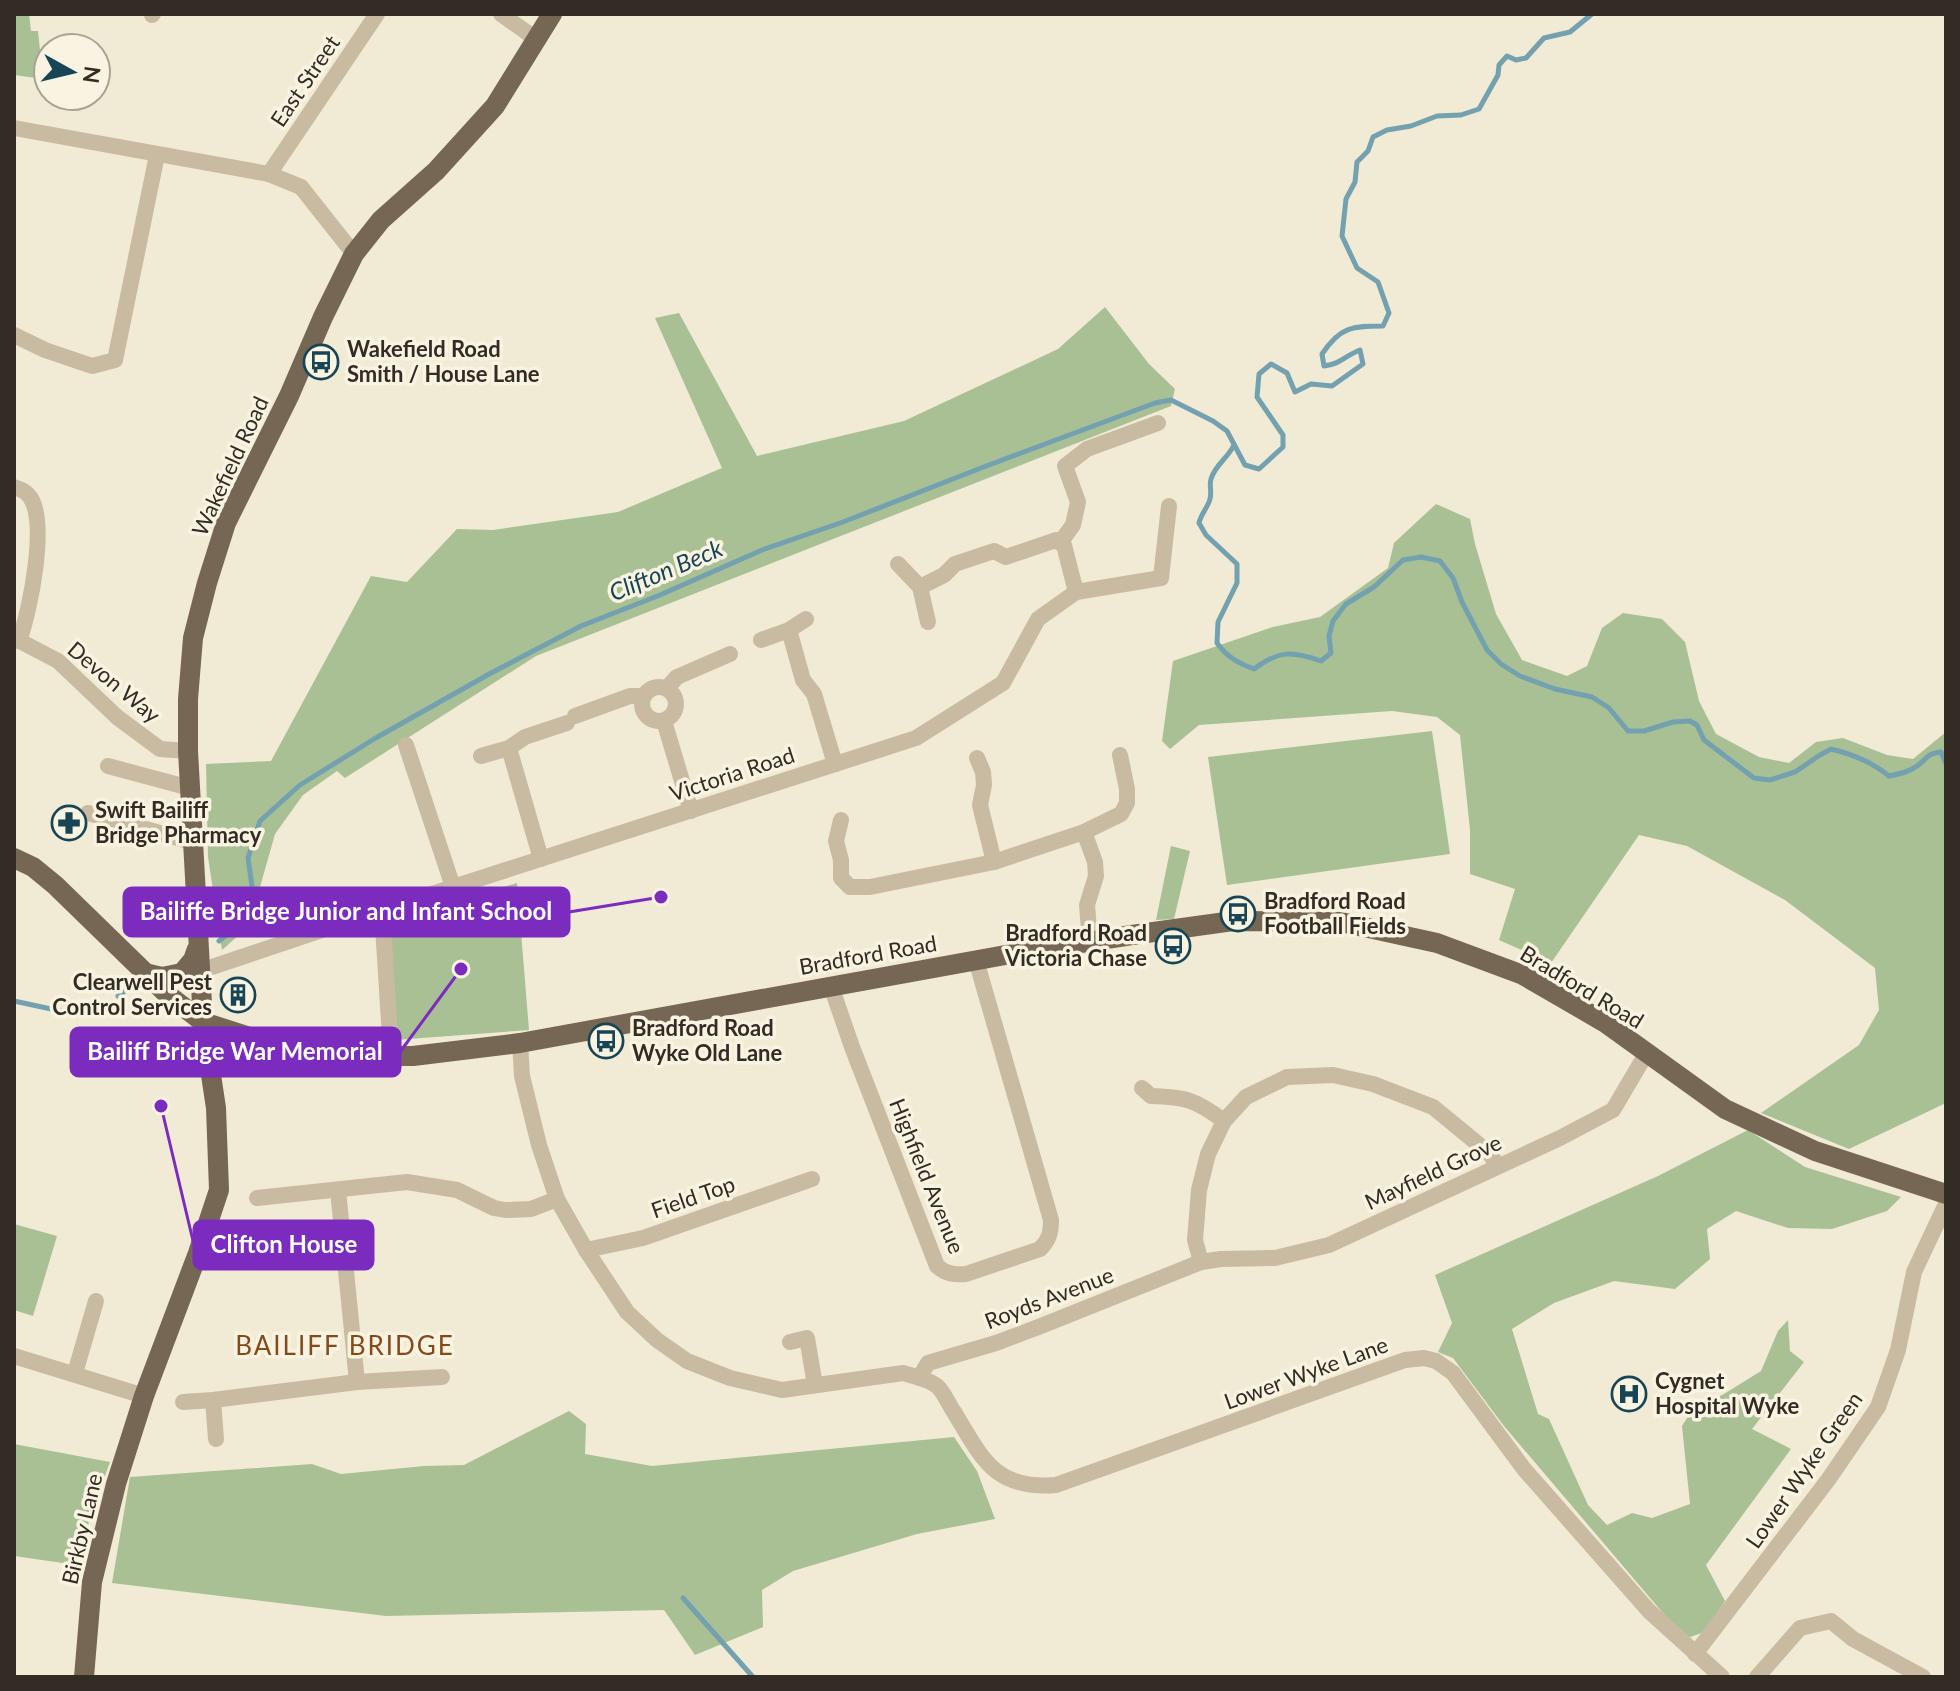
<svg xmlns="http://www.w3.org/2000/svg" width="1960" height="1691" viewBox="0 0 1960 1691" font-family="Lato,sans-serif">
	<rect width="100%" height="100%" fill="#f1ead5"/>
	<g fill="#a9c095">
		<path d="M14 14H29L31 31H38L43 79 14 75Z"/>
		<path d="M1105 307 1149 364 1175 389 1171 406 536 656 345 778 337 771 303 795 275 834 249 926 222 950 208 857 206 764 271 761 371 576 407 582 457 529 493 530 618 512 722 468 655 318 679 313 757 456 904 421 1058 349Z"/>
		<path d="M1436 504 1470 519 1475 544 1496 614 1522 660 1567 676 1587 666 1602 628 1623 613 1662 619 1685 642 1699 701 1716 734 1759 757 1789 763 1816 742 1843 738 1887 755 1913 759 1946 732V1103L1849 1149 1761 1113 1859 1045 1879 1010 1875 968 1785 900 1687 846 1639 835 1551 963 1499 940 1515 889 1470 874V830L1460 735 1437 717 1392 711 1199 725 1170 749 1162 741 1173 661 1273 627 1320 617 1388 568 1394 543Z"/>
		<path d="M1432 731 1450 854 1227 885 1208 757Z"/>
		<path d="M1171 846 1190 851 1174 919 1156 920Z"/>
		<path d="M517 883 529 1030 395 1040 390 921Z"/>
		<path d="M1748 1130 1805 1167 1901 1197 1887 1211 1832 1229 1788 1228 1736 1211 1707 1229 1710 1259 1675 1289 1614 1281 1554 1303 1512 1329 1538 1414 1549 1419 1588 1505 1607 1525 1632 1513 1652 1518 1690 1504 1682 1426 1692 1410 1724 1394 1761 1371 1778 1331 1788 1320 1790 1351 1804 1362 1752 1429 1791 1449 1706 1565 1725 1601 1704 1632 1685 1639 1504 1426 1453 1358 1438 1352 1452 1323 1435 1275 1658 1176Z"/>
		<path d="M14 1224 57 1236 33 1316 14 1310Z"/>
		<path d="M569 1411 586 1424 585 1454 652 1466 954 1437 977 1471 995 1519 917 1534 793 1571 762 1590 763 1627 695 1655 664 1610 386 1616 112 1583 130 1477 312 1464 341 1474 424 1466 464 1465Z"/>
		<path d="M14 1444 110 1462 89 1519 84 1566 14 1556Z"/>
	</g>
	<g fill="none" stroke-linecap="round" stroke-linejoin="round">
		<g stroke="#73a1af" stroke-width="5">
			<path d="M1234 445C1228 458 1215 465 1211 479 1209 485 1212 492 1210 499 1208 507 1201 514 1199 523L1206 535 1237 564V583L1218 622 1217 643C1227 657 1238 663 1254 669 1279 650 1293 651 1321 661L1331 653 1329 636 1333 621 1346 604 1374 587 1403 560 1421 557 1440 561 1453 578 1462 602 1487 650 1501 664 1520 676 1555 689 1592 697 1609 708 1628 731H1644L1673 722 1690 721 1697 725 1704 740 1754 778 1770 780 1795 772 1820 755 1831 749C1852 754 1872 762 1889 776 1899 774 1909 772 1917 766 1928 758 1926 754 1941 752L1946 764"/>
			<path d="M219 941 246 918 253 893 248 858 260 821 300 785 374 739 491 673 581 626 660 595 762 550 843 522 981 468 1155 403 1171 400 1213 421 1227 431 1245 465 1259 469 1283 447V435L1257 397 1259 374 1271 364 1287 373 1295 392 1311 384 1332 386 1363 364 1360 350C1346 355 1341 364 1324 366L1322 354C1340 327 1352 326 1383 326L1389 313 1378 282 1357 268 1342 236 1346 199 1355 182 1357 162 1368 151 1373 137 1387 130 1411 126 1437 116 1461 115 1479 109 1498 75 1499 65 1507 56 1516 60 1526 58 1544 38 1570 32 1592 14"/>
			<path d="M118 996 131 987"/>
			<path d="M14 1001 79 1015 93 1012 107 1003"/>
			<path d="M683 1598 753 1677"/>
		</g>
		<g stroke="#c9bba1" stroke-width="16">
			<path d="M501 14 536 39"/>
			<path d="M152 15 153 14"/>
			<path d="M14 128 269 174 301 187 354 254"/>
			<path d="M269 174 377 14"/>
			<path d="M14 335 45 350 92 366 115 360 157 155"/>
			<path d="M14 487C20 489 26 491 30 497 48 523 30 611 19 641"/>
			<path d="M1060 543 1073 525 1078 502 1065 466 1087 449 1158 423"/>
			<path d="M898 564 920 587 928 622"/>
			<path d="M920 587 944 575 955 564 994 551 1006 557 1056 540 1064 545 1076 592"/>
			<path d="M789 630 803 680 814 694 835 764"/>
			<path d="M14 638 58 661 117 717 160 749 188 751"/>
			<path d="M761 640 789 630 806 619"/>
			<circle cx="659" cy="704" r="17"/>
			<path d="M667 688 677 677 730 654"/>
			<path d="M575 716 630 696H644"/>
			<path d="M664 721 691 811"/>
			<path d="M406 745 453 887"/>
			<path d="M509 748 541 859"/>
			<path d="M481 756 509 748 525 737 567 723"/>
			<path d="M977 758 983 772 984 785 980 805 994 862"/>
			<path d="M108 766 190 788"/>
			<path d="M88 813 192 842"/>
			<path d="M841 820 836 841 841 860V878L850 887H870L994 862 1084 832 1121 814 1127 803V789L1120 755"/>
			<path d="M1084 832 1095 862 1096 876 1087 905 1090 941"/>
			<path d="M382 910 391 1054"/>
			<path d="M200 971 382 910 916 738 1003 683 1038 619 1076 592 1161 578 1169 506"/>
			<path d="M831 986 852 1047 937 1266C946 1274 954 1275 966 1274L1040 1249C1049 1240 1051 1233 1051 1220L976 960"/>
			<path d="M520 1043 522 1076 539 1145 557 1199 586 1250 627 1312 657 1340 687 1361 730 1378 782 1390 903 1373C913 1376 928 1379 937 1386 944 1392 949 1405 954 1412 982 1458 994 1490 1056 1485L1405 1360 1424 1358 1436 1361 1453 1373 1524 1469 1649 1611 1722 1677"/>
			<path d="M1142 1088 1151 1096C1186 1097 1196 1100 1224 1121"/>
			<path d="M338 1190 357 1382"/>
			<path d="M257 1198 407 1182 457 1190 494 1208 505 1210 531 1209 557 1199"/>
			<path d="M586 1250 643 1238 812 1179"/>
			<path d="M1201 1262 1195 1240 1199 1190 1208 1154 1224 1121 1246 1097 1287 1077 1333 1075 1373 1084 1433 1107 1489 1153 1498 1166"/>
			<path d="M790 1342 807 1338 815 1385"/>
			<path d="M14 1356 144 1396"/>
			<path d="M75 1373 96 1301"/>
			<path d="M919 1378 928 1363 996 1343 1041 1326 1201 1262 1221 1259 1275 1258 1329 1245 1560 1138 1613 1110 1646 1054"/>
			<path d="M213 1400 216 1439"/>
			<path d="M183 1402 213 1400 357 1382 442 1377"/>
			<path d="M1695 1654 1828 1480 1878 1407 1898 1350 1914 1272 1946 1204"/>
			<path d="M1757 1677 1800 1628 1831 1621 1853 1639 1923 1677"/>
		</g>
		<g stroke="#766654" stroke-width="20">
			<path d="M14 858 33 867 55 885 168 995 203 1022 272 1044 361 1056H413L520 1043 1011 954 1132 935 1233 921 1341 922 1437 943 1523 975 1604 1022 1725 1109 1815 1151 1946 1194"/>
			<path d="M145 973 162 977 182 973 193 960 197 949"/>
			<path d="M84 1677 92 1582 116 1484 144 1396 198 1253 219 1190 216 1108 203 1022 188 751V699L193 638 207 583 226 523 289 396 323 317 354 254 381 220 436 171 495 106 552 14"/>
		</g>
	</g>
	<defs>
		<g id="bus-ring" transform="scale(1.8)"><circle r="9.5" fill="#f9f3e1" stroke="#184556" stroke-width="1.5"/><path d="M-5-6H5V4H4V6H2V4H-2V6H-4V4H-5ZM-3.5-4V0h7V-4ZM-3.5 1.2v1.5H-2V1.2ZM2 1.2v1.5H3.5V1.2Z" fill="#184556"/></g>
		<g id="pharmacy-ring" transform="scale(1.8)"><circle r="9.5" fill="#f9f3e1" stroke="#184556" stroke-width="1.5"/><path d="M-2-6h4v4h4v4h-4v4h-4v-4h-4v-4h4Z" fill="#184556"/></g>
		<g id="building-ring" transform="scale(1.8)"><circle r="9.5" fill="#f9f3e1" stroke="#184556" stroke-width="1.5"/><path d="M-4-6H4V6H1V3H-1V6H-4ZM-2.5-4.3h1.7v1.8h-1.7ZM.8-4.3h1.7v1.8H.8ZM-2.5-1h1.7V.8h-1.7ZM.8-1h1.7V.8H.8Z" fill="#184556"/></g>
		<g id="hospital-ring" transform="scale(1.8)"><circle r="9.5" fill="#f9f3e1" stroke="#184556" stroke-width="1.5"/><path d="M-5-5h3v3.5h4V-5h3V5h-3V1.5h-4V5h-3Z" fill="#184556"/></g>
	</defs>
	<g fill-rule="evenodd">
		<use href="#bus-ring" x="321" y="362"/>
		<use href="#pharmacy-ring" x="69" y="823"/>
		<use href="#bus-ring" x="1238" y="914"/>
		<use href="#bus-ring" x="1173" y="946"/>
		<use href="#building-ring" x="238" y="995"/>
		<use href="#bus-ring" x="606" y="1041"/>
		<use href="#hospital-ring" x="1629" y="1394"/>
	</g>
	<g text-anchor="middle" stroke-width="7" stroke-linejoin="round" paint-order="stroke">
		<g font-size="22" fill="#332c24" stroke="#f9f3e1">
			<text transform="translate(305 81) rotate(-56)" y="8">East Street</text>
			<text transform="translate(230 466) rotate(-65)" y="8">Wakefield Road</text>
			<text transform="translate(114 682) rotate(40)" y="8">Devon Way</text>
			<text transform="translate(732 774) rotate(-18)" y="8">Victoria Road</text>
			<text transform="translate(868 955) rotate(-10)" y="8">Bradford Road</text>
			<text transform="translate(1582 987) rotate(31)" y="8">Bradford Road</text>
			<text transform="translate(1433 1172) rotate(-25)" y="8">Mayfield Grove</text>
			<text transform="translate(927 1176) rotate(68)" y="8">Highfield Avenue</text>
			<text transform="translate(693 1197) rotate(-19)" y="8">Field Top</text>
			<text transform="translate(1049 1298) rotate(-21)" y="8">Royds Avenue</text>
			<text transform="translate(1306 1373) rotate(-20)" y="8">Lower Wyke Lane</text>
			<text transform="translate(1804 1470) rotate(-55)" y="8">Lower Wyke Green</text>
			<text transform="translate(82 1529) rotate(-77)" y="8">Birkby Lane</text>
		</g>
		<g font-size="22" font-weight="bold" fill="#332c24" stroke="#f9f3e1" text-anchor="start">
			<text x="347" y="357">Wakefield Road<tspan x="347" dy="25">Smith / House Lane</tspan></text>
			<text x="95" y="818">Swift Bailiff<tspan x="95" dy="25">Bridge Pharmacy</tspan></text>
			<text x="1264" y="909">Bradford Road<tspan x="1264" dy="25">Football Fields</tspan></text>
			<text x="1147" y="941" text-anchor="end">Bradford Road<tspan x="1147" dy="25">Victoria Chase</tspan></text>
			<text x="212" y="990" text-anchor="end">Clearwell Pest<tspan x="212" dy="25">Control Services</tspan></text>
			<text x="632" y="1036">Bradford Road<tspan x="632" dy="25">Wyke Old Lane</tspan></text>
			<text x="1655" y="1389">Cygnet<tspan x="1655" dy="25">Hospital Wyke</tspan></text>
		</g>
		<g font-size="24" font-style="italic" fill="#184556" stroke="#f9f3e1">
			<text transform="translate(666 571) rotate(-23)" y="8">Clifton Beck</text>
		</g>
		<g font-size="26" letter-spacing="2" fill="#85491a" stroke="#f9f3e1">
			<text x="345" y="1355">BAILIFF BRIDGE</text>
		</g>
	</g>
	<path fill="none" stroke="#7b2cbf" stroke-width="3" d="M661 897L569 912M461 969L400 1052M161 1106L194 1245"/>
	<g fill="#7b2cbf" stroke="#f9f3e1" stroke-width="3">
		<circle cx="661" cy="897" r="8"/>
		<circle cx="461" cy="969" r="8"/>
		<circle cx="161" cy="1106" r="8"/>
	</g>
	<g fill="#7b2cbf" stroke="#7b2cbf" stroke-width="3">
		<rect x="124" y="888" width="445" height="48" rx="8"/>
		<rect x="71" y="1028" width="329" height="48" rx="8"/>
		<rect x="194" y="1221" width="179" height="48" rx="8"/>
	</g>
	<g font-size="24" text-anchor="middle" font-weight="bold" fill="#fff">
		<text x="346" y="920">Bailiffe Bridge Junior and Infant School</text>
		<text x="235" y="1060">Bailiff Bridge War Memorial</text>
		<text x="284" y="1253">Clifton House</text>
	</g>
	<rect width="1960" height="1691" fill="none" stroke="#332c24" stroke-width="32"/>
	<g transform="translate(72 72) rotate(98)"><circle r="38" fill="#f9f3e1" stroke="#aaa395" stroke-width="2"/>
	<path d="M0-6L14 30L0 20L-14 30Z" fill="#184556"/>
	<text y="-12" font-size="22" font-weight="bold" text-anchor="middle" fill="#332c24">N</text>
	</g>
</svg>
